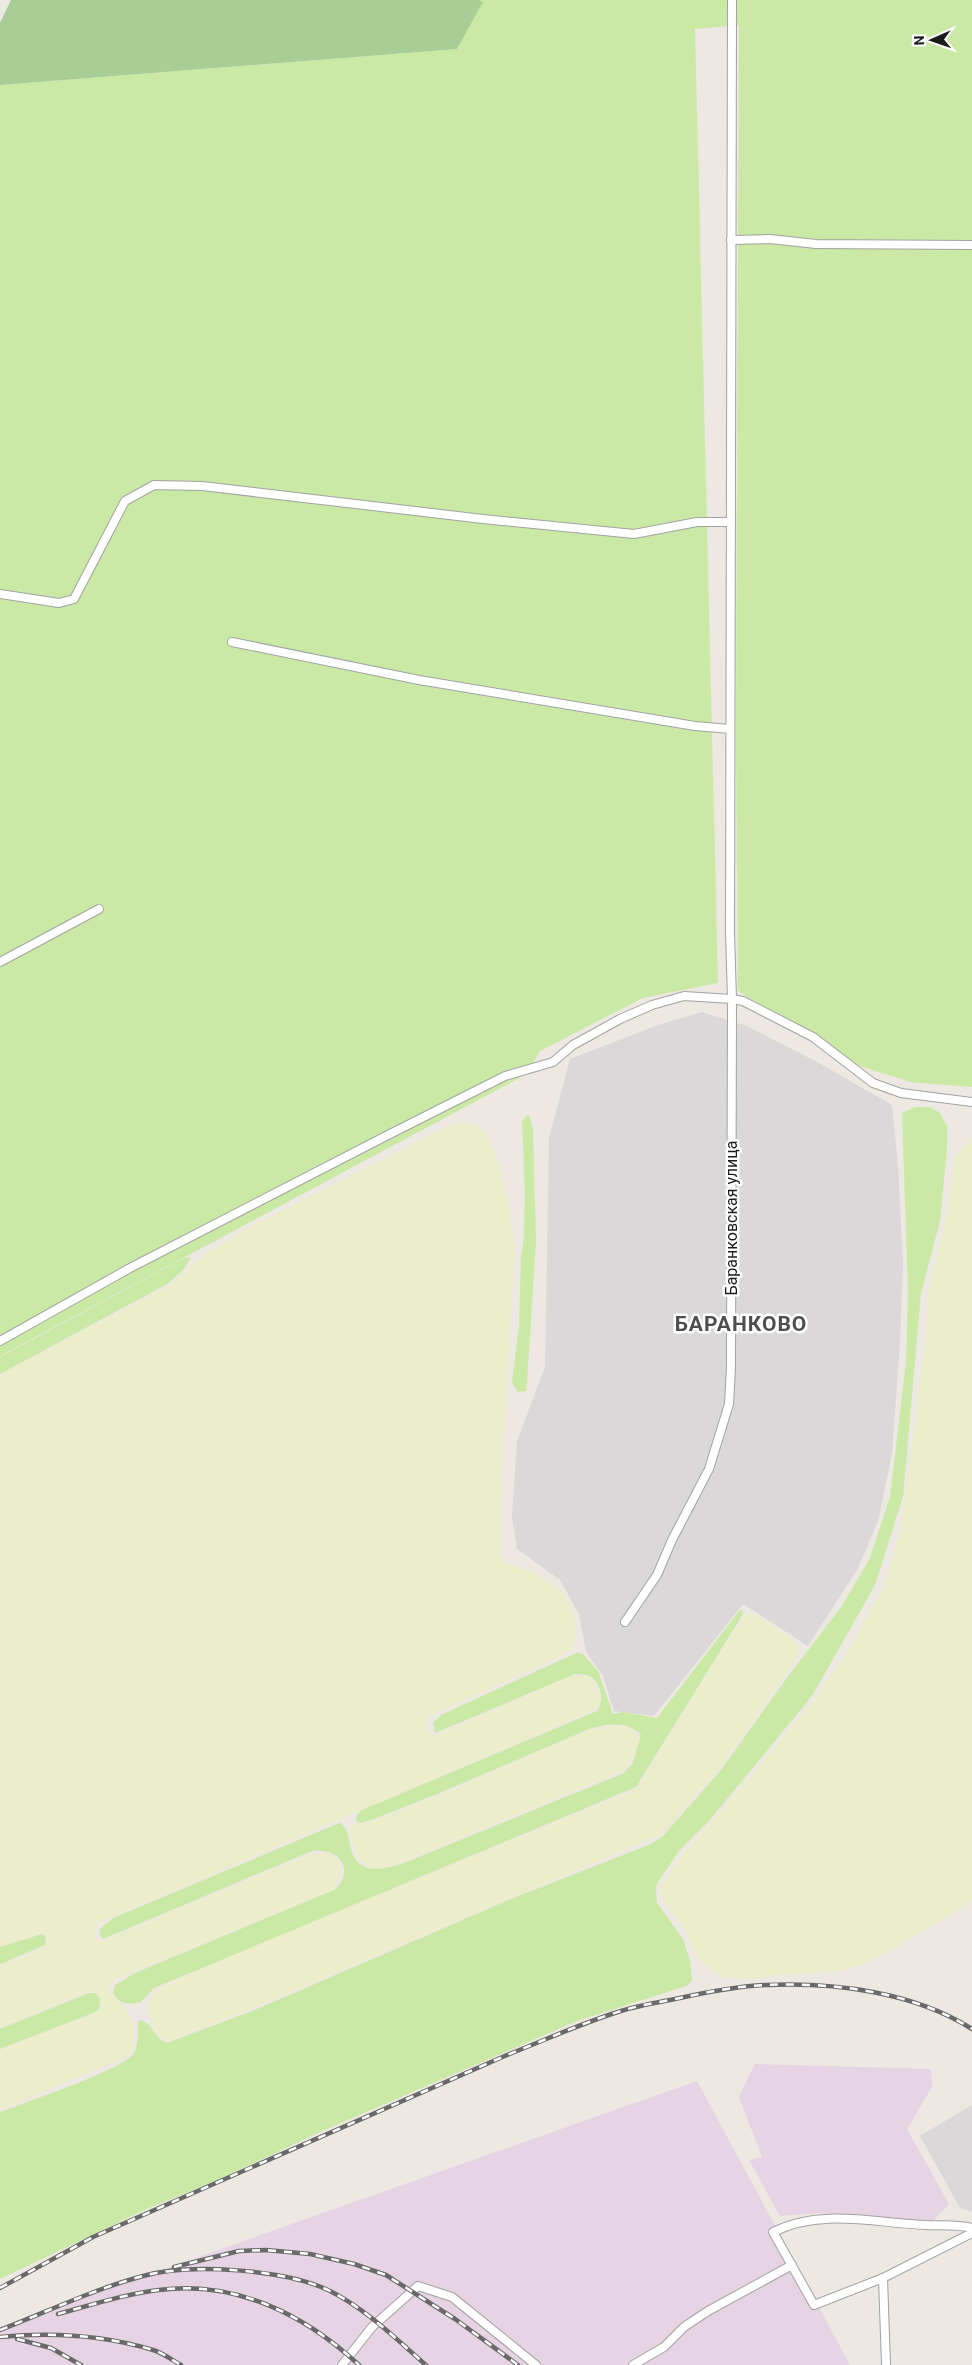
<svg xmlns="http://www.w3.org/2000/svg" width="972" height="2365" viewBox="0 0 972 2365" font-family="Roboto,sans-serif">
	<rect width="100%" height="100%" fill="#ede8e1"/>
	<g fill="#dad8d8">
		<path d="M702 1012 747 1026 817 1062 892 1105 898 1167 903 1263 900 1343 892 1454 878 1521 857 1570 808 1646 743 1604 654 1716 614 1711 603 1676 586 1652 579 1614 560 1580 517 1549 512 1516 517 1441 545 1367 549 1138 570 1059 658 1025Z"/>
		<path d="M972 2105V2212L960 2208 920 2136Z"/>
	</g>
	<g fill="#e6d3e4">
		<path d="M755 2064 931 2069 932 2087 907 2129 949 2204 931 2223 819 2213 780 2216 749 2160 762 2157 739 2097Z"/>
		<path d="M697 2081 850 2365H0V2327Z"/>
	</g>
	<g fill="#ecedcb">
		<path d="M452 1124H476L486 1133 495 1153 507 1198 515 1247 501 1492V1556L504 1561 510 1565 536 1573 562 1592 570 1604 575 1620 577 1637 572 1649 561 1656 430 1716 427 1720 426 1728 433 1735H436L574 1675 587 1676 594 1681 599 1695V1705L595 1710 98 1923 95 1929 96 1937 98 1940H104L305 1856 324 1852 337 1858 340 1865V1876L333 1890 114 1980 110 1986V1993L126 2008 134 2025 133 2047 129 2056 0 2110V2050L92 2014 101 2008 97 1993 90 1991 0 2028V1965L39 1950 45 1946 48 1940 42 1933 0 1947V1375L170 1285 208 1252 246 1229Z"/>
		<path d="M972 1137V1899L964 1907 889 1951 856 1967 835 1971 776 1975 755 1979 724 1977 711 1970 695 1954 687 1933 664 1902 659 1888 680 1857 711 1823 815 1699 850 1648 884 1587 901 1528 925 1346 928 1292 948 1210 955 1157Z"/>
		<path d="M746 1614H754L760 1617 796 1642 798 1653 791 1667 719 1769 660 1835 256 2007 169 2041H165L157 2033 150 2020 148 2002 159 1988 239 1952 637 1789 728 1640Z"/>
		<path d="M618 1725 631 1728 640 1738 633 1758 623 1771 399 1863 384 1868H373L357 1858 349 1828 350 1825 372 1821 442 1794 588 1730Z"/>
	</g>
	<g fill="#cae9a5">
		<path d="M479 0H972V1087L910 1082 860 1066 738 991 736 741 739 25 695 29 718 983 643 998 540 1051 525 1075 0 1356V85L457 49 483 2Z"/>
		<path d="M915 1107H930L940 1113 947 1126V1148L940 1221 921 1293 903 1497 875 1585 812 1696 709 1821 679 1851 658 1882 656 1888 657 1903 683 1939 690 1960 692 1981 686 1986 577 2021 320 2132 220 2179 149 2208 0 2279V2112C21 2104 127 2068 134 2053 139 2044 137 2032 138 2022L140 2020C153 2023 154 2039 167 2043L257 2009 511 1899 651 1844 663 1836 721 1770 789 1675 842 1606 870 1558 890 1497 906 1363 908 1293 902 1113Z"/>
		<path d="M529 1115 533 1129 536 1242 527 1382 526 1391 518 1392 512 1383 519 1327 521 1256 524 1237 525 1194 522 1122 526 1116Z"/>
		<path d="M191 1257 184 1269 169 1283 0 1374V1357L184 1258Z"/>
		<path d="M742 1610 743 1614 636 1787 154 1988 141 2002C130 2005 117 2004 113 1992L115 1985 135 1973 334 1890C356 1871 340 1847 312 1851L103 1939 100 1936V1929L113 1918 337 1824 341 1823C348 1829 348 1836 350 1844 356 1877 381 1870 404 1863L624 1773 633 1763 641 1735C627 1720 607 1724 589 1729L437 1794 371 1820 360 1823 356 1821 357 1814 362 1810 597 1711C604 1702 602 1683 591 1677 587 1674 580 1674 575 1674L435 1733 433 1722 441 1715 576 1653 583 1654 598 1671 613 1714 623 1712 657 1718 739 1611Z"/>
		<path d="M42 1934 46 1938 45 1945 0 1964V1947Z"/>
		<path d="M89 1993H95L100 1999 99 2009 93 2013 0 2049V2029Z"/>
	</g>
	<path fill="#a8cd95" d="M11 0H479L483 2 457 49 0 85V23Z"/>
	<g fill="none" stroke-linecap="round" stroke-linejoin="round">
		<g stroke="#a2a2a2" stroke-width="10">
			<g id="street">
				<path d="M732 0 730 933 732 999 743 1001 813 1037 873 1083 901 1093 972 1102"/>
				<path d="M731 240 770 239 816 244 972 245"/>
				<path d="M0 594 59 603 74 599 125 501 154 485 202 486 483 519 634 534 697 522H731"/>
				<path d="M232 642 419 680 695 726 730 729"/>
				<path d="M0 962 99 909"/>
				<path d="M0 1341 130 1268 388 1135 505 1076 553 1062 573 1045 620 1019 652 1005 684 996 732 999 731 1367 729 1404 709 1469 672 1540 657 1575 625 1622"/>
				<path d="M972 2228C957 2224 941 2226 926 2225 875 2223 821 2208 773 2232L814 2305 883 2278 972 2233"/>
				<path d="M883 2278 886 2365"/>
				<path d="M342 2365 372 2327 418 2286 452 2297 536 2365"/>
				<path d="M633 2365 664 2347 684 2327 708 2311 792 2265"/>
			</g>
		</g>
		<use href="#street" stroke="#fff" stroke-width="8"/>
		<g stroke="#696969" stroke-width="4.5">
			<g id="rail">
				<path d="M174 2267 239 2251 266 2250 310 2254 354 2264 386 2275 455 2319 518 2365"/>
				<path d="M0 2288 93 2237 507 2055C545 2040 582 2023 621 2011 640 2005 660 2002 680 1998 708 1992 737 1986 766 1985 834 1982 914 1992 972 2029"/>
				<path d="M58 2314C91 2305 125 2294 159 2290 235 2280 304 2314 359 2365"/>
				<path d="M0 2330C47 2312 94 2289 143 2276 189 2263 286 2269 330 2291 366 2309 396 2339 426 2365"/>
				<path d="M0 2337C52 2332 103 2335 153 2350 163 2353 172 2360 181 2365"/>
				<path d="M17 2339 51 2348 81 2365"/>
			</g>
		</g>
		<use href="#rail" stroke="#fff" stroke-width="2.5" stroke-dasharray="8" stroke-linecap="butt"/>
	</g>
	<g text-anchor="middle" stroke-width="5" stroke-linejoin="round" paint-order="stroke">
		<g font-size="16" fill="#1b1b1b" stroke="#fff">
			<text transform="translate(731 1218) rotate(-90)" y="6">Баранковская улица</text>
		</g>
		<g font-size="21" font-weight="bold" letter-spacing="1" fill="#4e4e4e" stroke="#fff">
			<text x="741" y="1331">БАРАНКОВО</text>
		</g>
	</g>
	<g transform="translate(932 40) rotate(268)" stroke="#ffffff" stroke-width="4" paint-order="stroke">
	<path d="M0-4L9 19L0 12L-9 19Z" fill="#1b1b1b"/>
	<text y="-8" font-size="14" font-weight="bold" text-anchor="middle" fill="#1b1b1b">N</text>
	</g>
</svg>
